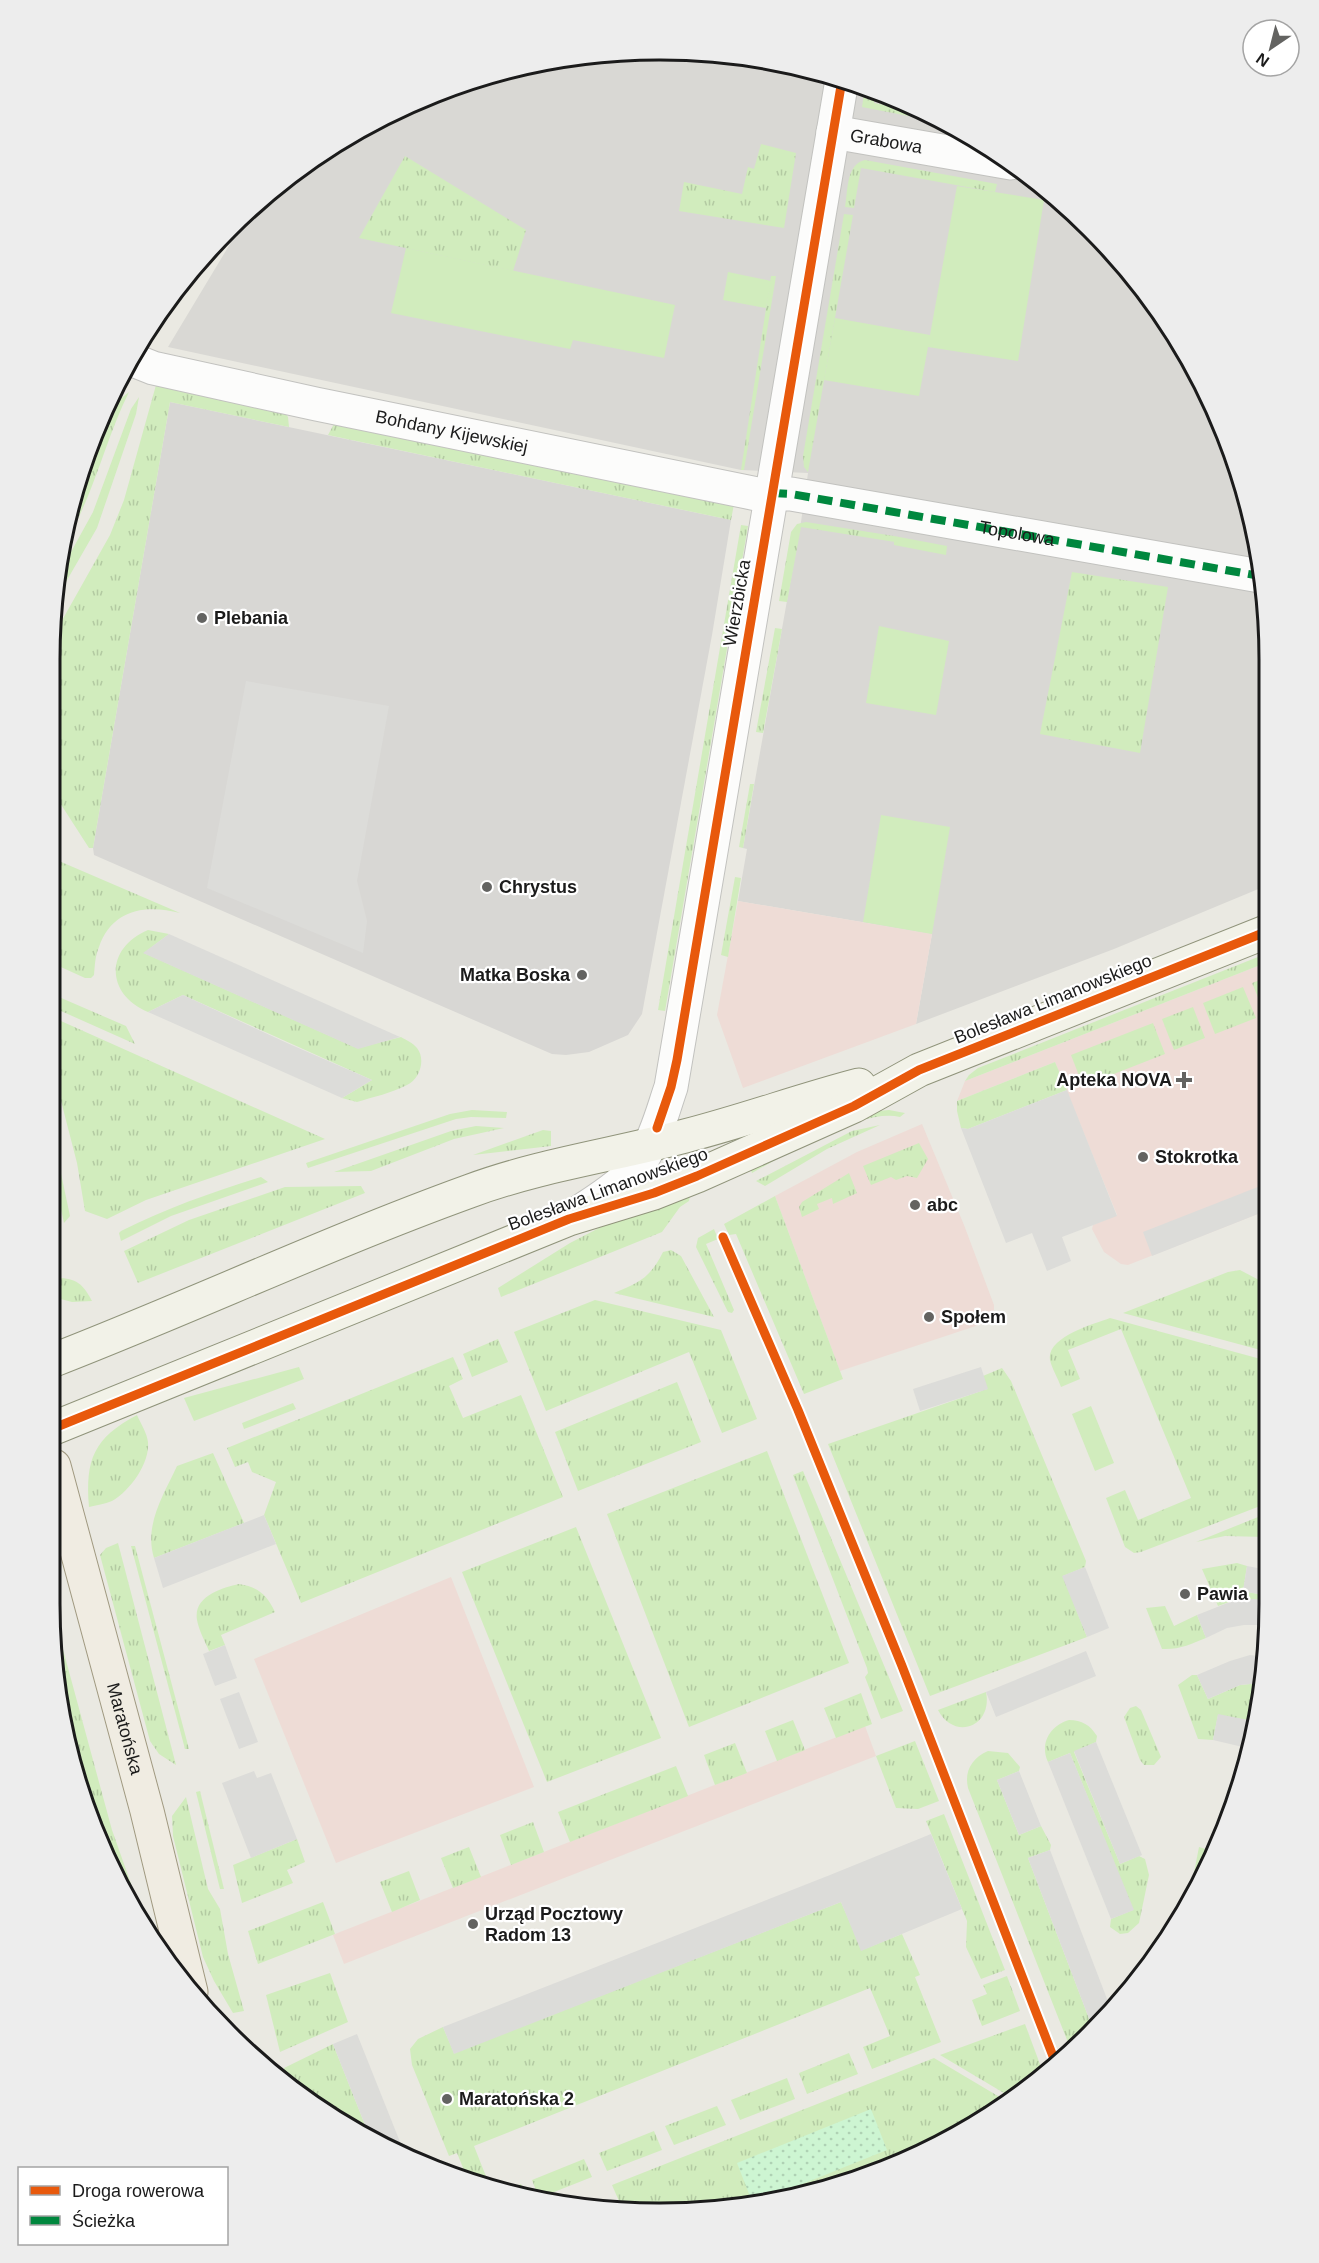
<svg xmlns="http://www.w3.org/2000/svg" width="1319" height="2263" viewBox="0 0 1319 2263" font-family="Arial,sans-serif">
	<defs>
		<pattern id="grass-tufts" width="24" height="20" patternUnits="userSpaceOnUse" patternTransform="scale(1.5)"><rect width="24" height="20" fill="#d1ecbd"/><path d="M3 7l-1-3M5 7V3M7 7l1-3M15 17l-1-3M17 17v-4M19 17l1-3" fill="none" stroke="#b3caa2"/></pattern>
		<pattern id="park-dots" width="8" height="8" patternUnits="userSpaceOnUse" patternTransform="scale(1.5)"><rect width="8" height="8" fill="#cdf5d2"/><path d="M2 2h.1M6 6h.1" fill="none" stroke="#afd1b4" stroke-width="1.8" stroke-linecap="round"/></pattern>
	</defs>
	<rect width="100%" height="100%" fill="#eae9e2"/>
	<path fill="#d9d8d4" d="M659 50 778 61 893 96 998 152 1091 228 1188 354 1237 464 1268 619V885L1114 949 916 1024 932 934 738 901 747 849 743 848 801 522 808 473 741 470 168 347 251 209 320 152 426 96 540 61Z"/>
	<g fill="#eedcd6">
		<path d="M738 901 932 934 916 1024 743 1088 717 1015Z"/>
		<path d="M1268 962V1210L1128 1265 1121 1264 1104 1252 1092 1229 1093 1225 1117 1215 1055 1062 957 1101 965 1081Z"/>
		<path d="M922 1124 964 1225 994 1305V1313L985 1323 840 1371 775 1196 857 1152Z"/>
		<path d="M451 1577 534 1787 336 1863 254 1659Z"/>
		<path d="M865 1726 876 1756 344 1964 333 1935 335 1934Z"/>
	</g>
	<path fill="#d8d7d4" d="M170 402 731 520 712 635 642 1014 628 1035 589 1052 566 1055 552 1054 94 855 93 848Z"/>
	<g fill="url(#grass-tufts)">
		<path d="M865 87 876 91 874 103 924 112 925 113 924 119 862 107Z"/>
		<path d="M761 144 796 153 784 228 679 211 684 182 742 194 748 167 754 169Z"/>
		<path d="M405 156 526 230 513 271 359 238Z"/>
		<path d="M865 160 997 184 995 192 861 168 854 208 845 207C848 191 846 164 865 160Z"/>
		<path d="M844 214 853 215 808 472 804 467 803 456Z"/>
		<path d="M771 276H776L744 470H741Z"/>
		<path d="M156 385 285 413 288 417 289 427 170 402 93 848H89L51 789V640L110 535 124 500Z"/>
		<path d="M129 392C105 440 94 495 66 541L78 485 119 400Z"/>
		<path d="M334 424 734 504 731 520 328 435Z"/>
		<path d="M806 522 894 536 895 542 801 527 787 602 779 601 791 532 797 524Z"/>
		<path d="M741 525 748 526 665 1011 658 1010Z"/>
		<path d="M1072 572 1168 587 1140 753 1040 734Z"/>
		<path d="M775 628 782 629 763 733 756 732Z"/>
		<path d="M750 784H754L743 848 739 847Z"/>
		<path d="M52 858 180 913C146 904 112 909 99 947 95 956 95 965 94 975L91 978H85L52 963Z"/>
		<path d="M735 877 741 878 728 957 721 955Z"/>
		<path d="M148 930 169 934 144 953 357 1048 401 1037C406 1040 413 1043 417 1048 426 1059 420 1079 407 1085 392 1093 373 1097 357 1102L342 1098 372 1080 183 995 148 1012C105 994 105 948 148 930Z"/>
		<path d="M1268 953V962L965 1081 969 1075 978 1068Z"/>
		<path d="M1268 977V1013L1265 1014 1252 983Z"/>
		<path d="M1243 987 1256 1018 1215 1034 1203 1003Z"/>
		<path d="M52 994 126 1026 135 1044 52 1007Z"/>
		<path d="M1193 1007 1205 1038 1174 1050 1162 1019Z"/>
		<path d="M52 1017 325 1139 146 1200 107 1219 85 1211 77 1163 52 1066Z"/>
		<path d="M1153 1023 1165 1054 1083 1086 1071 1055Z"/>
		<path d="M1055 1062 1067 1090 968 1129 961 1128 957 1111V1101Z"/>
		<path d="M889 1110 905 1113 900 1117C861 1108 787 1154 752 1173L749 1166 877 1111Z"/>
		<path d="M880 1125 827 1149 765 1186 756 1181 852 1131Z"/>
		<path d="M476 1126 504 1128 454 1139 371 1171 334 1172 451 1131Z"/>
		<path d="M543 1130 551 1131V1146L473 1155Z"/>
		<path d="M919 1143 928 1159 917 1178 907 1176 896 1180 891 1177 871 1185 863 1166Z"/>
		<path d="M849 1173 857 1193 833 1204 832 1198 817 1204 819 1209 802 1217 799 1207 802 1202Z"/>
		<path d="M361 1186 365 1193 138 1283 124 1251 189 1220 285 1187Z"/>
		<path d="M691 1191 689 1201 680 1207 662 1232 501 1297 498 1288 570 1243 599 1228Z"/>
		<path d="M775 1196 843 1379 804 1394 736 1234 729 1235 724 1224Z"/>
		<path d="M714 1229 718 1239 706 1244 734 1310 732 1313 728 1312 696 1247 698 1238Z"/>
		<path d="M671 1250 681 1256 714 1317 614 1293C640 1282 650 1278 663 1252Z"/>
		<path d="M1240 1270 1259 1280 1268 1292V1352L1123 1313 1228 1272Z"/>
		<path d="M61 1278C78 1279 84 1286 92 1301L72 1302 53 1297V1280Z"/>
		<path d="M595 1300 721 1330 757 1419 722 1433 689 1352 546 1411 514 1332Z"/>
		<path d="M1110 1318 1268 1361V1381L1260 1385 1268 1404V1503L1141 1552 1134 1553 1125 1547 1106 1498 1125 1490 1138 1520 1191 1498 1121 1329 1068 1350 1080 1379 1061 1387C1058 1378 1052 1369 1050 1360 1046 1337 1094 1324 1110 1318Z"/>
		<path d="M498 1339 508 1362 472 1377 463 1354Z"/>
		<path d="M453 1357 463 1379 449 1386 463 1418 521 1395 563 1497 301 1603 264 1515 276 1482 252 1472 248 1462 235 1467 227 1448Z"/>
		<path d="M1002 1368 1011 1381 1086 1561 1085 1567 1063 1576 1087 1637 930 1696 828 1444 987 1389 983 1376Z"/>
		<path d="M677 1382 701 1442 578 1491 555 1432Z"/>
		<path d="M137 1415C141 1424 147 1433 148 1442 150 1463 130 1491 112 1501 105 1504 96 1505 89 1507 85 1459 94 1438 137 1415Z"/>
		<path d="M767 1451 849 1663 689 1727 607 1514Z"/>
		<path d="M213 1453 244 1523 154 1558C144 1525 163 1496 177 1466Z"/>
		<path d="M803 1471 903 1711 881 1719 865 1677 868 1673 867 1668 793 1475Z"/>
		<path d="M1268 1513V1531L1265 1537 1225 1536 1196 1542Z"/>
		<path d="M576 1527 661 1738 547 1782 462 1572Z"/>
		<path d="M118 1543 176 1765 159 1754 150 1741 100 1555 106 1548Z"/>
		<path d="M131 1546H135L189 1749H185Z"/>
		<path d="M1237 1563 1247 1566 1243 1591 1268 1596V1600H1235L1218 1606 1202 1569Z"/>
		<path d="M239 1584C258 1587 267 1595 275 1612L221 1635 225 1645 209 1651C205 1641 199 1631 197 1620 193 1596 222 1588 239 1584Z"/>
		<path d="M1165 1606 1174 1626 1197 1615 1206 1638C1191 1644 1179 1650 1162 1649L1146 1608Z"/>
		<path d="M55 1620 112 1830 147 1929 113 1874 96 1833 55 1680Z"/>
		<path d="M1192 1675H1197L1208 1699 1240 1685 1260 1683 1253 1721 1218 1715 1213 1740 1198 1739 1178 1685Z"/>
		<path d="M986 1692C993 1727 954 1741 938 1710Z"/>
		<path d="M861 1693 872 1724 836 1738 824 1708Z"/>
		<path d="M1136 1706 1141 1710 1161 1757 1154 1765H1144L1140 1760 1124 1717 1130 1708Z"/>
		<path d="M793 1720 805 1750 777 1761 765 1731Z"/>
		<path d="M1069 1720C1082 1720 1090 1725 1097 1736L1096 1742 1074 1752 1120 1864 1139 1856 1145 1859 1149 1875 1139 1923 1128 1933 1120 1934 1110 1927 1111 1919 1133 1910 1070 1753 1048 1762C1039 1743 1051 1725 1069 1720Z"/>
		<path d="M915 1741 939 1801 918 1809 896 1808 876 1756Z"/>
		<path d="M735 1743 747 1773 715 1785 704 1755Z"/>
		<path d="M988 1751 1008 1753 1020 1767 1019 1771 997 1780 1019 1835 1041 1826 1051 1845 1050 1850 1028 1858 1093 2029 1073 2048 1069 2045 968 1788C964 1771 972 1758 988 1751Z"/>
		<path d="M676 1766 688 1796 570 1842 558 1812Z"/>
		<path d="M200 1791 224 1889H220L196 1792Z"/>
		<path d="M186 1797 208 1889 220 1909 228 1954 244 2011 233 2013 214 1981 203 1957 173 1836 172 1816Z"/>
		<path d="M944 1814 1005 1970 981 1979 966 1947 967 1921 926 1821Z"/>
		<path d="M533 1822 544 1852 511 1865 500 1835Z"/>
		<path d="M297 1839 305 1862 287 1870 293 1883 242 1903 233 1865Z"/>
		<path d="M469 1847 481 1877 453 1888 441 1858Z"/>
		<path d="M409 1871 420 1900 392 1912 380 1882Z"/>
		<path d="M323 1902 335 1934 258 1964 248 1931Z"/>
		<path d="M841 1902 862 1950 902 1934 920 1975 915 1977 941 2042 872 2069 863 2047 890 2036 870 1988 474 2146 491 2189 468 2180 457 2153 449 2156 412 2065 410 2049 418 2039 443 2027 454 2053Z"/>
		<path d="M330 1973 348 2022 280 2052 266 1995Z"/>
		<path d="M1007 1976 1020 2011 982 2026 972 2000 987 1994 983 1985Z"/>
		<path d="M1025 2024 1044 2075 1014 2099 940 2055Z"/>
		<path d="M333 2044 371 2140 320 2111 288 2084 284 2068Z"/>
		<path d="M849 2053 858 2074 807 2094 799 2073Z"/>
		<path d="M934 2058 1008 2102 964 2132 856 2181 778 2202 660 2213 656 2204 638 2211 622 2208 612 2185Z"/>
		<path d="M787 2078 795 2099 740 2120 731 2100Z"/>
		<path d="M717 2106 726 2125 674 2145 665 2126Z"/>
		<path d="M654 2131 662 2150 607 2171 599 2153Z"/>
		<path d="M584 2159 592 2177 539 2198 532 2180Z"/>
		<path d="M521 2184 526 2196 501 2192Z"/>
	</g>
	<path fill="url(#park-dots)" d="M871 2109 887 2150 753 2204 737 2163Z"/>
	<g fill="#d1ecbd">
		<path d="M957 186 1044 200 1018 361 928 347 919 396 824 380 835 318 930 335Z"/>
		<path d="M406 248 675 305 664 358 573 340 570 349 391 313Z"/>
		<path d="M728 272 771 281 766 308 723 300Z"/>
		<path d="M139 397 136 414 97 528 55 601 60 572 93 512 131 409Z"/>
		<path d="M894 536 947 546 946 555 894 545Z"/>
		<path d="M879 626 949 641 936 715 866 703Z"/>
		<path d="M881 815 950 827 932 934 863 922Z"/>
		<path d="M1268 834V885L1258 889 1259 886Z"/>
		<path d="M472 1110 507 1112 506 1118 471 1117 456 1119 308 1168 306 1163 450 1114Z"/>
		<path d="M53 1136 70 1216 64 1223 53 1174Z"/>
		<path d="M261 1177 268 1182 171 1216 121 1241 119 1233 121 1231C167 1208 213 1192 261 1177Z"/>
		<path d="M299 1367 304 1379 194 1421 184 1398Z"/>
		<path d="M293 1403 296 1409 244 1429 242 1423Z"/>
		<path d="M1091 1406 1114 1463 1095 1471 1072 1414Z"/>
		<path d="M1199 1847 1209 1850 1208 1860 1189 1898Z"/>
	</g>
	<g fill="#dcdcd9">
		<path d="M246 681 389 706 357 881 367 921 363 953 207 888Z"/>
		<path d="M169 934 400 1037 358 1049 143 953Z"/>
		<path d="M183 995 287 1043 372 1080 342 1098 148 1012Z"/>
		<path d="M1067 1090 1117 1216 1062 1237 1071 1261 1047 1271 1032 1233 1006 1243 961 1128 968 1129Z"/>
		<path d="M1268 1183V1210L1152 1256 1143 1232Z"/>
		<path d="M981 1367 988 1389 920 1411 913 1389Z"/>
		<path d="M264 1515 276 1544 163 1588 154 1558Z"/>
		<path d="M1247 1566 1268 1570V1596L1243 1591Z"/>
		<path d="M1085 1567 1109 1628 1087 1637 1062 1576Z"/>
		<path d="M1253 1599 1268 1600V1625H1244L1227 1628 1206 1638 1197 1615 1235 1600Z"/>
		<path d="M225 1645 237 1678 215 1686 203 1654Z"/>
		<path d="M1086 1651 1096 1676 996 1717 986 1692Z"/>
		<path d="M1250 1655 1265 1657 1260 1683 1240 1685 1208 1699 1197 1675 1230 1661Z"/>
		<path d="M239 1692 258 1742 239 1749 220 1699Z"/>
		<path d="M1218 1714 1253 1721 1247 1748 1213 1740Z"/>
		<path d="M1096 1742 1142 1855 1120 1864 1074 1751Z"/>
		<path d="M1070 1753 1134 1910 1111 1919 1048 1762Z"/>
		<path d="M254 1771 257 1778 271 1773 297 1839 251 1858 222 1783Z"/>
		<path d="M1019 1771 1041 1826 1019 1835 997 1780Z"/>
		<path d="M931 1834 962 1909 861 1951 841 1902 454 2054 443 2027 830 1875Z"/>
		<path d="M1050 1850 1112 2012 1093 2029 1028 1858Z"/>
		<path d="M357 2034 406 2157 371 2140 333 2044Z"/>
	</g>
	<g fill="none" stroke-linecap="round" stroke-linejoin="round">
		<g stroke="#c2c2bf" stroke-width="35">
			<g id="street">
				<path id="s1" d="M833 132 1011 163"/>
				<path id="s2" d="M133 360 153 368 316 404 757 494H791L1260 576"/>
				<path d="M578 1213C602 1197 629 1181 644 1156 657 1135 663 1110 671 1087L842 80"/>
			</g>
		</g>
		<g stroke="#90947b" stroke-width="35">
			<g id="secondary">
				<path d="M54 1360C193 1306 329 1242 470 1191 540 1165 614 1155 685 1136 744 1121 801 1100 859 1085"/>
				<path d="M54 1428 569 1219 654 1193 697 1176 854 1106 919 1070 1268 931"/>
			</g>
		</g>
		<g stroke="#a09980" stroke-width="35">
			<g id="primary">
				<path id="s3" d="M54 1466 147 1811 191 1992"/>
			</g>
		</g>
		<use href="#street" stroke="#fcfcfb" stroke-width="33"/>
		<use href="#secondary" stroke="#f2f2e8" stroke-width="33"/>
		<use href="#primary" stroke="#f0ece2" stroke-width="33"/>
		<path stroke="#00873e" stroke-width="8" stroke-dasharray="15 8" stroke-linecap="butt" d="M772 493 791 494 1260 576"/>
		<g stroke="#fff" stroke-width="13">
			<g id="cycleway">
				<path d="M657 1128 671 1087 677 1060 842 80"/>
				<path d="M723 1237 798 1410 902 1666 1056 2064"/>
				<path d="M54 1428 569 1219 654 1193 697 1176 854 1106 919 1070 1268 931"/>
			</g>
		</g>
		<use href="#cycleway" stroke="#e8590c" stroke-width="9"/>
	</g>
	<g fill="#636361" stroke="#fff" stroke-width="2">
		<circle cx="202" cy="618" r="6"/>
		<circle cx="487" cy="887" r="6"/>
		<circle cx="582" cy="975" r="6"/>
		<path d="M1181 1071h6v6h6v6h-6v6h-6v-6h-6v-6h6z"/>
		<circle cx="1143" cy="1157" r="6"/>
		<circle cx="915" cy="1205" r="6"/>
		<circle cx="929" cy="1317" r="6"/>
		<circle cx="1185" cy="1594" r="6"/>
		<circle cx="473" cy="1924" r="6"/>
		<circle cx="447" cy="2099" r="6"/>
	</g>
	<g text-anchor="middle" stroke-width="4.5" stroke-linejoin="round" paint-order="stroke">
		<g font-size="18" fill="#1b1b1b" stroke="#fff">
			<text dy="6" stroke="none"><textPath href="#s1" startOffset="54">Grabowa</textPath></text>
			<text dy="6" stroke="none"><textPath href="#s2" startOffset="327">Bohdany Kijewskiej</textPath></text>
			<text dy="6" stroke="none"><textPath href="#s2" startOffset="902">Topolowa</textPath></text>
			<text transform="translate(737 603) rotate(-80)" y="6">Wierzbicka</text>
			<text transform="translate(1053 999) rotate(-22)" y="6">Bolesława Limanowskiego</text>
			<text transform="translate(608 1189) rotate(-20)" y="6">Bolesława Limanowskiego</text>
			<text dy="6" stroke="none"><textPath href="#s3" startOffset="272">Maratońska</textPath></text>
		</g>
		<g font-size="18" font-weight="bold" fill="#1b1b1b" stroke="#fff" text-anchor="start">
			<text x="214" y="624">Plebania</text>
			<text x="499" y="893">Chrystus</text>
			<text x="570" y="981" text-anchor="end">Matka Boska</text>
			<text x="1172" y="1086" text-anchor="end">Apteka NOVA</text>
			<text x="1155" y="1163">Stokrotka</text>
			<text x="927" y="1211">abc</text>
			<text x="941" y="1323">Społem</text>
			<text x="1197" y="1600">Pawia</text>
			<text x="485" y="1920">Urząd Pocztowy<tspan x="485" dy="21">Radom 13</tspan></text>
			<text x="459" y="2105">Maratońska 2</text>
		</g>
	</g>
	<path d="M0 0H1319V2263H0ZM659 60H660A599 599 0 0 1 1259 659V1604A599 599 0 0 1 660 2203H659A599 599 0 0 1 60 1604V659A599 599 0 0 1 659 60Z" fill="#ededed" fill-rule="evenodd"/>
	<path fill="none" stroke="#1b1b1b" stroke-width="3" d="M659 60H660A599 599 0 0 1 1259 659V1604A599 599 0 0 1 660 2203H659A599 599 0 0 1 60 1604V659A599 599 0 0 1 659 60Z"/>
	<rect x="18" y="2167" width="210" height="78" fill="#ffffff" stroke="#a4a4a4" stroke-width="1.5"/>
	<rect x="30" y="2186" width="30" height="9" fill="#e8590c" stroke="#a4a4a4" stroke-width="1.5"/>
	<text x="72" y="2197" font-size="18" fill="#1b1b1b">Droga rowerowa</text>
	<rect x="30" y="2216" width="30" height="9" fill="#00873e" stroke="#a4a4a4" stroke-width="1.5"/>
	<text x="72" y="2227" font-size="18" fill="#1b1b1b">Ścieżka</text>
	<g transform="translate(1271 48) rotate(215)"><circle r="28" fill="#ffffff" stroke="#a4a4a4" stroke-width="1.5"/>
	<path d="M0-4.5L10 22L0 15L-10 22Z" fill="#636361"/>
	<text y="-9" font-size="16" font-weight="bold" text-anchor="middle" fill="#1b1b1b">N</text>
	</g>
</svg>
